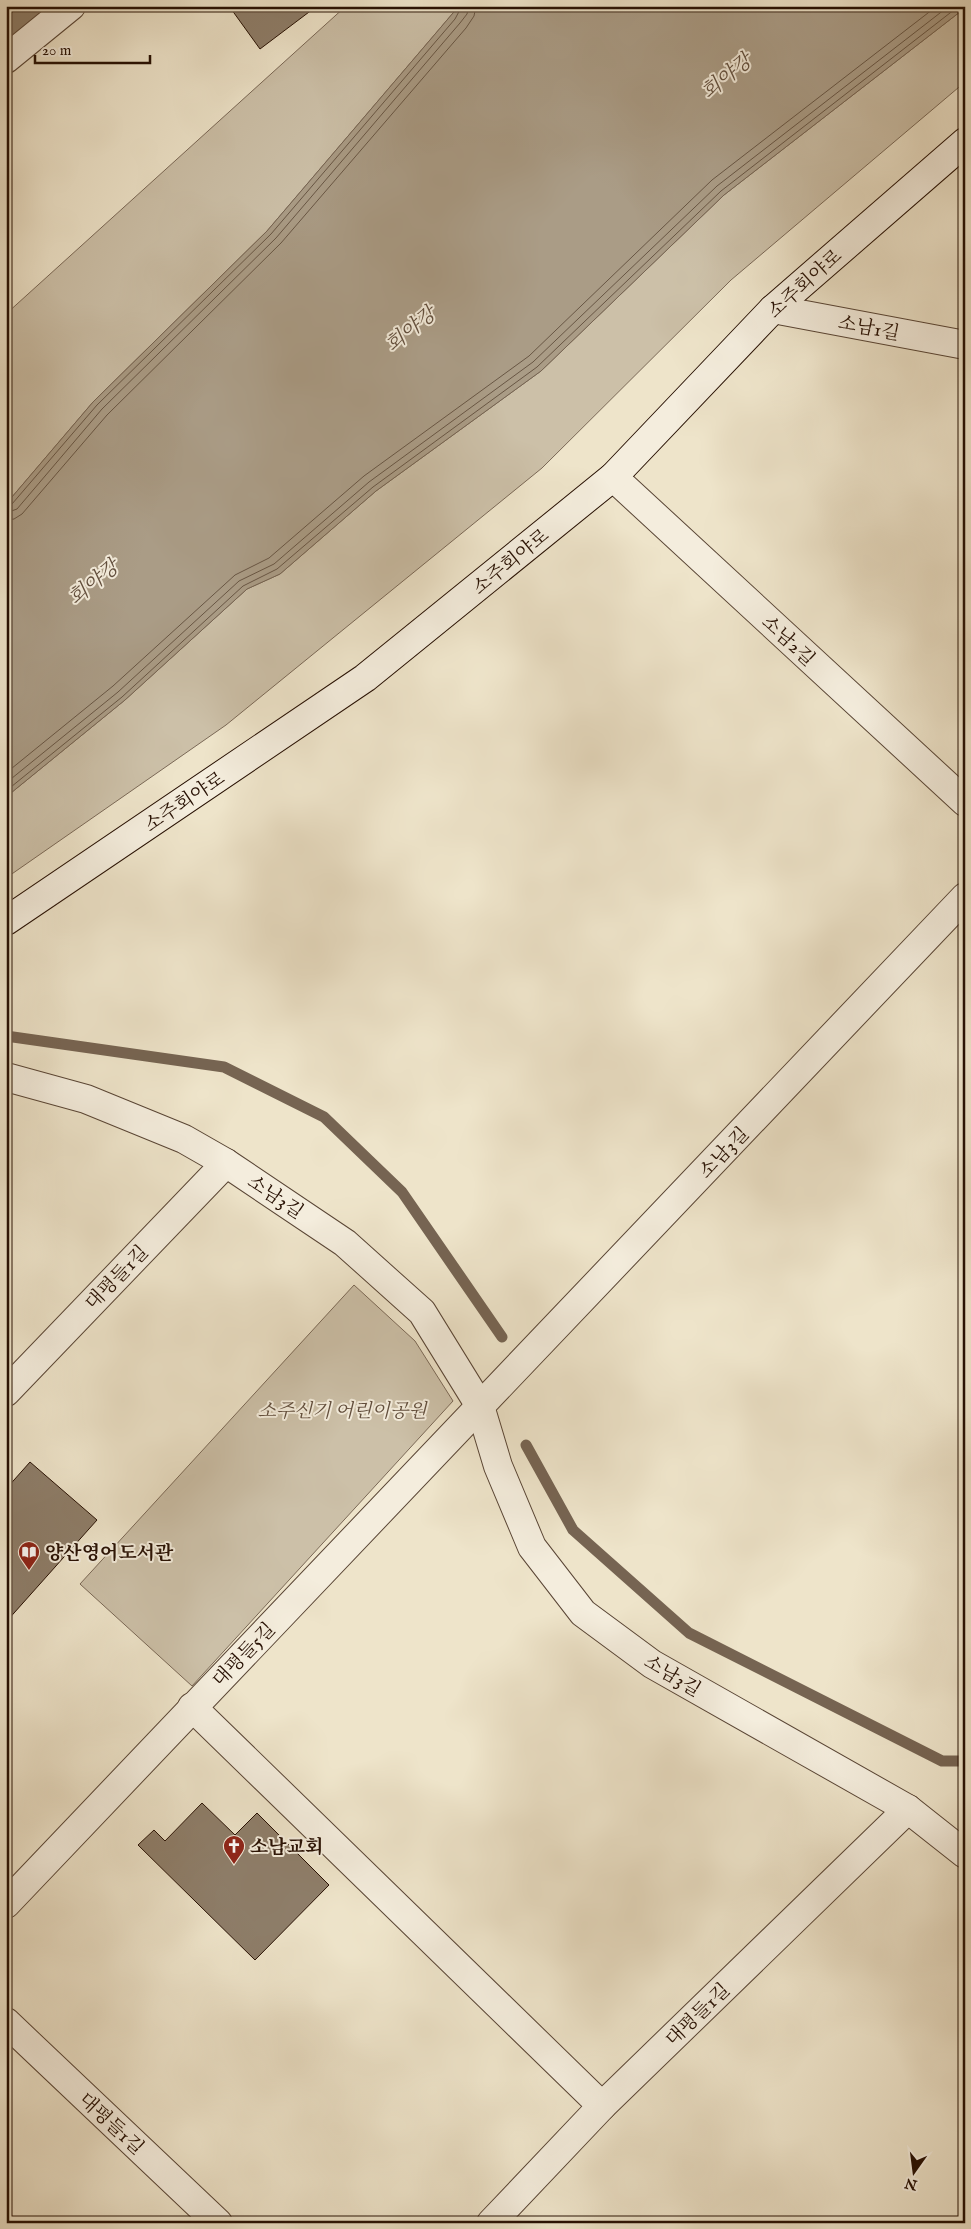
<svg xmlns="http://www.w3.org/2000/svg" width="971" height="2229" viewBox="0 0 971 2229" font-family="'IM FELL English','Noto Serif KR',serif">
	<rect width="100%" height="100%" fill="#eee4ca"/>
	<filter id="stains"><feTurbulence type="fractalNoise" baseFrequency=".004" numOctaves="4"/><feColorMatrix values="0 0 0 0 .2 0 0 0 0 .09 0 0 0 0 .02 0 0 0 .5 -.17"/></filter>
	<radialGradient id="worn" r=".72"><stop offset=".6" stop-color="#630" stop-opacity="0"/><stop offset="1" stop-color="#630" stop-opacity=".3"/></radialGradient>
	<g fill="#ccc0a8" stroke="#7a6856">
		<path d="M346 6H459L267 231 93 402 6 504V314Z"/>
		<path d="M965 8V82L731 280 542 468 226 725 6 878V797L125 700 247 589 280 574 376 491 541 371 724 195Z"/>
		<path d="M354 1285 415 1341 453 1401 192 1686 80 1584Z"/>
	</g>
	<path fill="#aa9c86" stroke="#766452" d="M459 6H965V8L724 195 541 371 376 491 280 574 247 589 125 700 6 797V504L93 402 267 231Z"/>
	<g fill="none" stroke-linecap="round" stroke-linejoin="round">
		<g stroke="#685644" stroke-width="1">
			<path d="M6 506 12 504 97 405 271 234 455 19 462 6"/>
			<path d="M6 513 17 509 102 409 276 238 460 23 467 14 469 6"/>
			<path d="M6 520 14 519 22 514 107 415 281 243 466 28 474 16 476 6"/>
			<path d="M6 773 113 686 235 575 269 558 364 476 529 356 712 180 937 6"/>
			<path d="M6 783 118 692 239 581 274 564 369 482 533 362 717 186 949 6"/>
			<path d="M6 791 122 697 243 586 277 569 373 487 537 367 721 191 959 6"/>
		</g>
		<g stroke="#766452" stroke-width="11">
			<path d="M6 1036 224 1067 324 1117 402 1192 502 1337"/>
			<path d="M526 1445 573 1530 689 1633 942 1761H965"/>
		</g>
	</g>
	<g fill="#8e7e6a" stroke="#271003">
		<path d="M6 6H58L6 50Z"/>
		<path d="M229 6H317L260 49Z"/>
		<path d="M30 1462 97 1520 6 1622V1489Z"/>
		<path d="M202 1803 235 1835 257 1813 329 1885 255 1960 138 1845 154 1830 165 1841Z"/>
	</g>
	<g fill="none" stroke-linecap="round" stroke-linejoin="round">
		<g stroke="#594535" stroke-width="30">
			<g id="street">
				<path d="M6 59 71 6"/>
				<path d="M773 309 965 345"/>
				<path d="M613 477 965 802"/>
				<path d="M6 1077 86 1099 184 1139 226 1163 345 1243 422 1312 480 1406 498 1466 532 1547 583 1613 652 1664 908 1809 965 1854"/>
				<path d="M6 1392 226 1163"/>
				<path d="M192 1707 602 2106"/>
				<path d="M6 1904 965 897"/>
				<path d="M6 2022 218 2223"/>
				<path d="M491 2223 602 2106 908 1809"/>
			</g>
		</g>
		<g stroke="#271003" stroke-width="30">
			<path id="secondary" d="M6 921 365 678 613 477 773 309 965 142"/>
		</g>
		<use href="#street" stroke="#f4eddd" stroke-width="28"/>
		<use href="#secondary" stroke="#f4eddd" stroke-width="28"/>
	</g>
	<defs>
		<g id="library-pin" transform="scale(1.125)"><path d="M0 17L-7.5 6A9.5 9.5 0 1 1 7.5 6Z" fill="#8f2418" stroke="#f4eddd"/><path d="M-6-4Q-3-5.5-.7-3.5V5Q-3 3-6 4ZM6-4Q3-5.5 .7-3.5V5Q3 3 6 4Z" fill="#fff"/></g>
		<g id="church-pin" transform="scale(1.125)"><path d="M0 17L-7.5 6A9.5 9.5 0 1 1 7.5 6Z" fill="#8f2418" stroke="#f4eddd"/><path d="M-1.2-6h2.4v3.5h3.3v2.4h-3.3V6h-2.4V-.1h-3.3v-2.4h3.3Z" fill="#fff"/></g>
	</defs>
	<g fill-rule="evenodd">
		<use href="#library-pin" x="29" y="1552"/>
		<use href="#church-pin" x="234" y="1846"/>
	</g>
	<g text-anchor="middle" stroke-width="4" stroke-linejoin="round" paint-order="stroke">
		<g font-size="19" fill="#271003" stroke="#f4eddd">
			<text transform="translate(804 283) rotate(-42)" y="7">소주회야로</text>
			<text transform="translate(869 327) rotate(11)" y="7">소남1길</text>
			<text transform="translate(510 561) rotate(-39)" y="7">소주회야로</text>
			<text transform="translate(789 640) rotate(43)" y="7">소남2길</text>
			<text transform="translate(184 801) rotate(-34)" y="7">소주회야로</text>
			<text transform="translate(723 1152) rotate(-46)" y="7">소남3길</text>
			<text transform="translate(276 1196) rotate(34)" y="7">소남3길</text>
			<text transform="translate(116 1277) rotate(-46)" y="7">대평들1길</text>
			<text transform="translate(243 1654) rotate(-46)" y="7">대평들5길</text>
			<text transform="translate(673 1675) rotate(31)" y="7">소남3길</text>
			<text transform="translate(697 2014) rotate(-44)" y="7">대평들1길</text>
			<text transform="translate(112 2123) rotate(43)" y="7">대평들1길</text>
		</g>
		<g font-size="19" font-style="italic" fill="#614e3d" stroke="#f4eddd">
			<text x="342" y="1417">소주신기 어린이공원</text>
		</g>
		<g font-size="19" font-weight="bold" fill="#271003" stroke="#f4eddd" text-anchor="start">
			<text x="45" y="1559">양산영어도서관</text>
			<text x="250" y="1853">소남교회</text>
		</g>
		<g font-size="20" font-style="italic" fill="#624f3e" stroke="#f4eddd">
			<text transform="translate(726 76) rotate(-39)" y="7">회야강</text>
			<text transform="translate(410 329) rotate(-39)" y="7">회야강</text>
			<text transform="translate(93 582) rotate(-39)" y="7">회야강</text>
		</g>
	</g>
	<rect width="971" height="2229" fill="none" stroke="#eee4ca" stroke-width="25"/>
	<rect x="8" y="8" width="956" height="2214" fill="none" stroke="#271003" stroke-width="2.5"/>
	<rect x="12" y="12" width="946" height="2204" fill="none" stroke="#271003"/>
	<g transform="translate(914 2172) rotate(194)" stroke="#f4eddd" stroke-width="4" paint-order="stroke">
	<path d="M0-4L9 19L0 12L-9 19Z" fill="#271003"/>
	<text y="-8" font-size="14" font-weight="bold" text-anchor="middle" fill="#271003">N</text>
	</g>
	<path d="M35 55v8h115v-8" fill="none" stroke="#271003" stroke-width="2.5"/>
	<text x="42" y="55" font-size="15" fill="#271003" stroke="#f4eddd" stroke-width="4" paint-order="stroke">20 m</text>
	<rect width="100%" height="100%" filter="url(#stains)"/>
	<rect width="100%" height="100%" fill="url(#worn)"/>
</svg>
